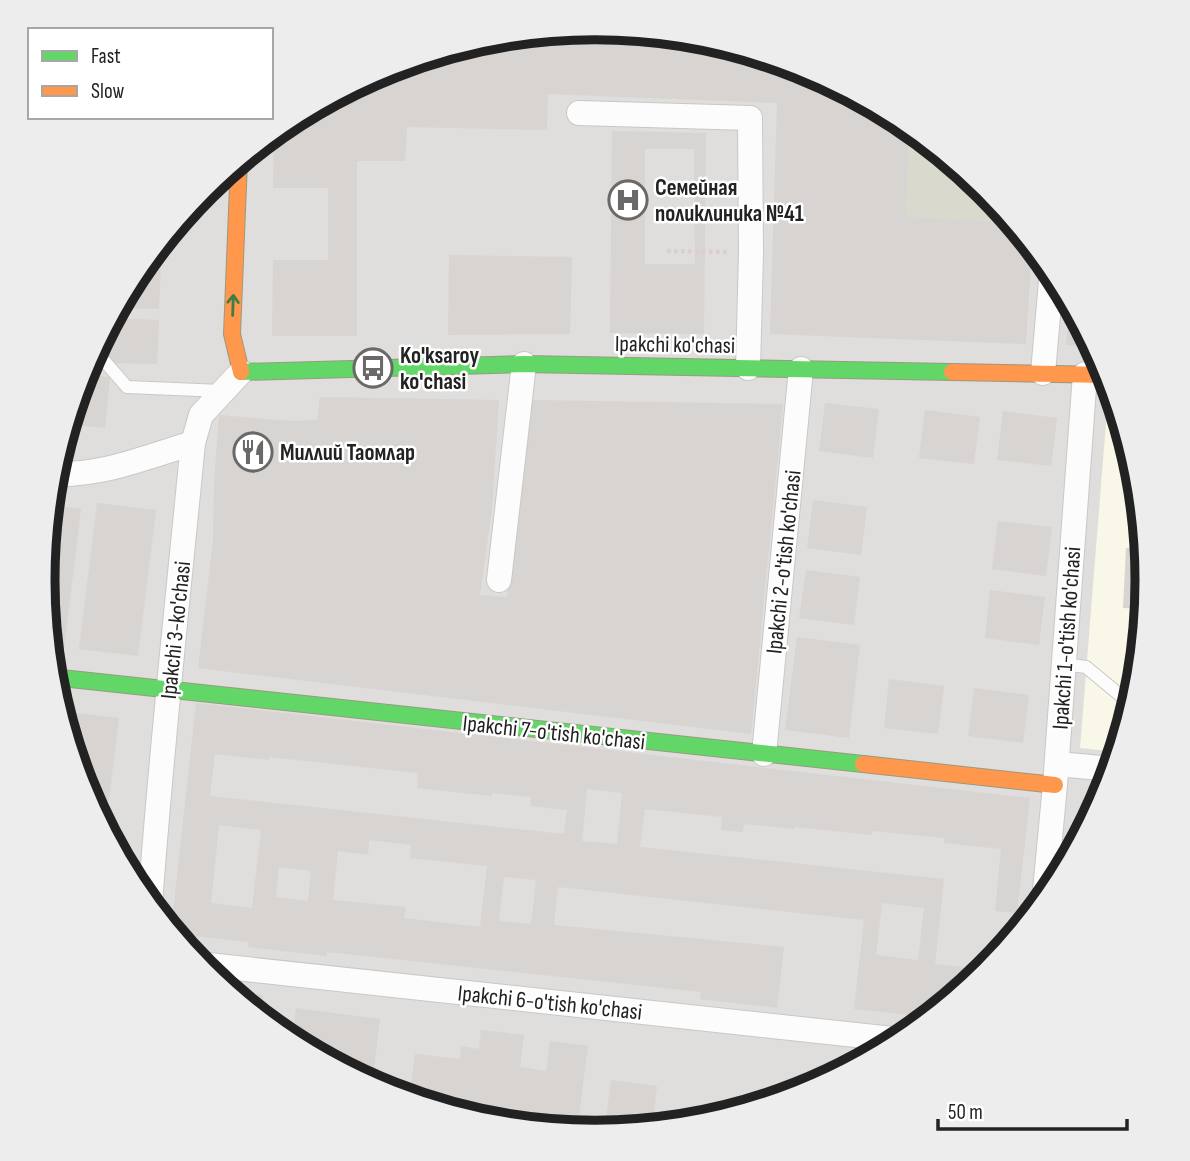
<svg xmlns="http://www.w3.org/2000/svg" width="1190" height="1161" viewBox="0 0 1190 1161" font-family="'Sofia Sans Condensed',sans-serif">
	<rect width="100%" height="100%" fill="#f0eeeb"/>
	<circle fill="#dfdedc" cx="595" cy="580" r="551"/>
	<path fill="#f8f7e8" d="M1107 410H1118L1137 473 1147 581 1137 689 1118 752 1080 748Z"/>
	<path fill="#d9d9cd" d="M909 127 986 190 1013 224 906 216Z"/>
	<g fill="#d7d4d2" fill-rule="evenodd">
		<path d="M595 28 703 39 807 70 902 121 909 127 906 216 1013 224 1032 246 1026 344 770 334 777 103 548 94 547 130 407 127 405 161H357V336H272L273 260H328V188H273L274 133 288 121 384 70 488 39Z"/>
		<path d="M612 131 706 133 704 334 610 333ZM645 149H694L695 264H645Z"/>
		<path d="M162 242 161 256 151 255 158 247Z"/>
		<path d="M449 255 572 257 570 334 448 335Z"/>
		<path d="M146 261 161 262 159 309 117 308 136 273Z"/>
		<path d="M1070 302 1093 347 1066 345Z"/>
		<path d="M112 318 159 320 157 364 107 363 109 324Z"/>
		<path d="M83 375 110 377 105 428 68 424Z"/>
		<path d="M320 397 499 400 492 509 480 595 507 597 529 400 783 404 751 734 198 668 213 541 214 483 219 415 292 421 317 420Z"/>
		<path d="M825 403 879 409 873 458 819 451Z"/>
		<path d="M925 410 980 417 974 464 919 458Z"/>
		<path d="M1003 411 1057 418 1051 466 997 460Z"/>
		<path d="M1132 482H1138L1140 504 1131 503Z"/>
		<path d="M813 500 867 507 861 555 807 548Z"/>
		<path d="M97 503 156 510 138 656 79 649Z"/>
		<path d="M50 505 81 509 64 649 49 647 43 580Z"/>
		<path d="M998 521 1052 527 1046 576 992 569Z"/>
		<path d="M1126 548 1144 549 1147 581 1145 609 1123 608Z"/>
		<path d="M806 570 860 577 854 625 799 618Z"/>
		<path d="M990 590 1045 597 1039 645 985 638Z"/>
		<path d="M797 637 860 645 849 738 785 730Z"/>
		<path d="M889 679 944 686 938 734 884 728Z"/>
		<path d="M974 688 1029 695 1023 743 968 736Z"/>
		<path d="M196 703 1030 798 1017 913 995 911 1001 849 944 843V838L872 831V835L794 827V829L744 824 743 832 721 830 722 817 645 809 640 847 944 879 935 964 987 970 930 1017 854 1009 864 920 558 887 554 925 784 947 777 1008 700 999 701 992 327 952V956L248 947 249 942 174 934 171 931ZM215 754 269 760V757L418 773 417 788 492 796V793L531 797 530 806 567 810 564 834 210 796ZM587 789 622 793 617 844 582 841ZM219 825 261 830 252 908 211 903ZM369 840 411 845 410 858 487 866 480 927 404 918 406 907 333 900 338 851 368 855ZM279 867 311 871 308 901 276 897ZM504 877 536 880 531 924 499 921ZM882 903 924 908 918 960 876 955Z"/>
		<path d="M60 711 119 718 105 831 84 792Z"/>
		<path d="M228 990 263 995 260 1017 233 995Z"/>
		<path d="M296 1008 380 1019 372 1085 292 1042Z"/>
		<path d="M481 1030 524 1035 520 1067 546 1071 550 1041 588 1046 578 1124 429 1105 409 1099 415 1054 460 1059 461 1046 479 1049Z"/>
		<path d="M611 1080 657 1086 652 1127 633 1129 605 1126Z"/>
	</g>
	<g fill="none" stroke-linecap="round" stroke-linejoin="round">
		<g stroke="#c9c8c7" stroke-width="14">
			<g id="lane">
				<path d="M100 340V356L127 387 222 391"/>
				<path d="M1064 664 1086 667 1132 705"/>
			</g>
		</g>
		<g stroke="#c9c8c7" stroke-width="26">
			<g id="street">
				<path d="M579 113 750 118 751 253 748 368"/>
				<path d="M1043 373 1052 270"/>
				<path d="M53 474C102 476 147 457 193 443"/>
				<path d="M499 580 524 364"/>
				<path d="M764 754 801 369"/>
				<path d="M1057 764 1112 769"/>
				<path d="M1044 901 1055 785 1085 374"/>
				<path d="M150 905C161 751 178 597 193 443L201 415 241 372"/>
				<path d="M199 964 902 1040"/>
			</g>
		</g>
		<g stroke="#999a82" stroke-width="18">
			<g id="fast">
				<path d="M241 372 524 364 952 372"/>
				<path d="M52 677 863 764"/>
			</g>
		</g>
		<g stroke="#999a82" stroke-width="18">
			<g id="slow">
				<path d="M239 161 232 334 241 372"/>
				<path d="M952 372 1107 375"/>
				<path d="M863 764 1055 785"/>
			</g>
		</g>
		<path stroke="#dccecd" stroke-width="4.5" stroke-dasharray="3.5 3.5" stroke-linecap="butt" d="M667 251 730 252"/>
		<use href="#lane" stroke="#fdfcfc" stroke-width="12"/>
		<use href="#street" stroke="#fdfcfc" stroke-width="24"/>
		<use href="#fast" stroke="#63d668" stroke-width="16"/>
		<use href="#slow" stroke="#ff974d" stroke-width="16"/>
	</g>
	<defs><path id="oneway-shaft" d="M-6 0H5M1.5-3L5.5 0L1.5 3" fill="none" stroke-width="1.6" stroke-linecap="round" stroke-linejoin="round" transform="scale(1.75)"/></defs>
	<use stroke="#427c45" href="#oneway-shaft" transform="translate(233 305) rotate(-88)"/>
	<defs>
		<g id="hospital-ring" transform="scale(2.0125)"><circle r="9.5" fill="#fff" stroke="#6a6968" stroke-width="1.5"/><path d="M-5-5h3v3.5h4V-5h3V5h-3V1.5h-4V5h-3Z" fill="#6a6968"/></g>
		<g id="bus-ring" transform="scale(2.0125)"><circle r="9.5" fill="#fff" stroke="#6a6968" stroke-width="1.5"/><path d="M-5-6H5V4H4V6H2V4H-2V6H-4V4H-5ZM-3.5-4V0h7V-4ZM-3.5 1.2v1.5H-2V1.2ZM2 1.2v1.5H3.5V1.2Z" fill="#6a6968"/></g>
		<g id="restaurant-ring" transform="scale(2.0125)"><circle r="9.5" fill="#fff" stroke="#6a6968" stroke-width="1.5"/><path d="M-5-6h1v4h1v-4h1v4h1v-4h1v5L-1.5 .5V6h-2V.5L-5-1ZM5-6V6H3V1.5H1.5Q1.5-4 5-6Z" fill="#6a6968"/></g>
	</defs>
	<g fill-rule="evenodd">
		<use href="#hospital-ring" x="628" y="200"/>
		<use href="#bus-ring" x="373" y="368"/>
		<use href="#restaurant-ring" x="253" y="452"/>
	</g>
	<g text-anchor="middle" stroke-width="5" stroke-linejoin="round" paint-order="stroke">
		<g font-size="23" font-weight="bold" fill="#222" stroke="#fff" text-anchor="start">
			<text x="655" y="195">Семейная<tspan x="655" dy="26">поликлиника №41</tspan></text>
			<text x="400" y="363">Ko'ksaroy<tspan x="400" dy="26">ko'chasi</tspan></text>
			<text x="280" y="460">Миллий Таомлар</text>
		</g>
		<g font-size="23" fill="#222" stroke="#fff">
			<text transform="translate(675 344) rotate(1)" y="8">Ipakchi ko'chasi</text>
			<text transform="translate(783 562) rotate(-84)" y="8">Ipakchi 2-o'tish ko'chasi</text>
			<text transform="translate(175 630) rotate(-84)" y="8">Ipakchi 3-ko'chasi</text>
			<text transform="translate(1066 638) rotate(-86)" y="8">Ipakchi 1-o'tish ko'chasi</text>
			<text transform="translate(554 732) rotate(6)" y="8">Ipakchi 7-o'tish ko'chasi</text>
			<text transform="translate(550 1002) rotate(6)" y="8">Ipakchi 6-o'tish ko'chasi</text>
		</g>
	</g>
	<path d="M0 0H1190V1161H0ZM55 580a540 540 0 1 1 1080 0a540 540 0 1 1-1080 0Z" fill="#ededed" fill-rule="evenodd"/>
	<path fill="none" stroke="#222" stroke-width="9" d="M55 580a540 540 0 1 1 1080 0a540 540 0 1 1-1080 0Z"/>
	<rect x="28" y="28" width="245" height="91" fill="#ffffff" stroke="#a7a7a7" stroke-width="2"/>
	<rect x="42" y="51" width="35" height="10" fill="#63d668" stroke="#a7a7a7" stroke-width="2"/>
	<text x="91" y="63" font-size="21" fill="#222222">Fast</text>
	<rect x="42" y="86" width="35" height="10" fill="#ff974d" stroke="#a7a7a7" stroke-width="2"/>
	<text x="91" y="98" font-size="21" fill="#222222">Slow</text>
	<path d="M938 1119v10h189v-10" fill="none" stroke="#222222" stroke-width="3.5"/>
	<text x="948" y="1119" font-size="21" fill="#222222" stroke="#ffffff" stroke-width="5" paint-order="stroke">50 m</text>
</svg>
